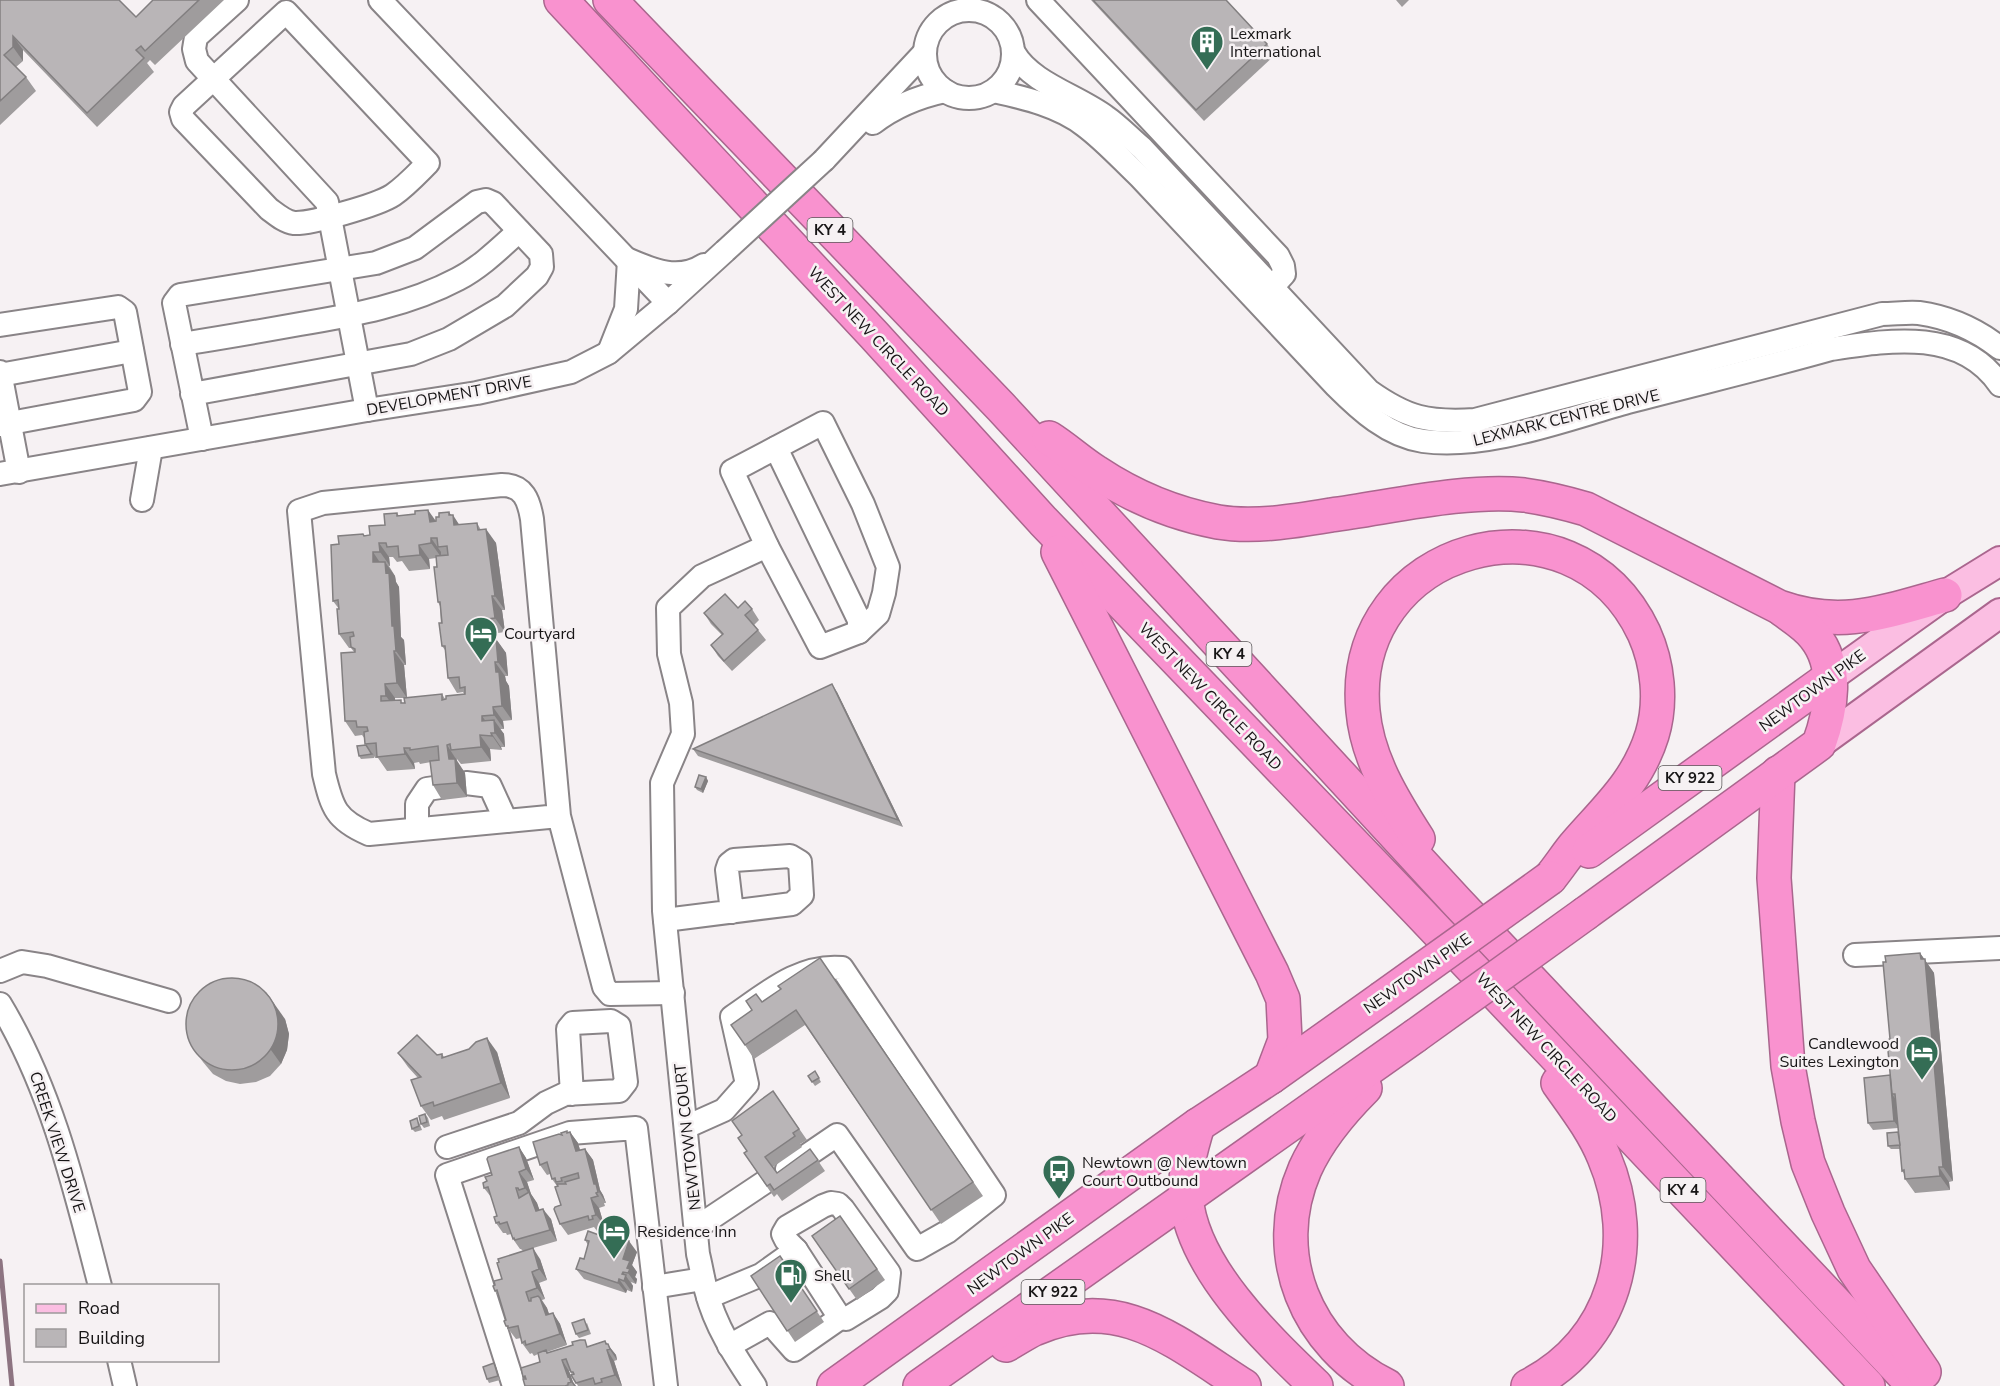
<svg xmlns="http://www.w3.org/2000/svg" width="2000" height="1386" viewBox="0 0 2000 1386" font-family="'Nunito Sans',sans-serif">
	<rect width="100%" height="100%" fill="#f6f1f3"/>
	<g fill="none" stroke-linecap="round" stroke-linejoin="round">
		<path stroke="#8d7481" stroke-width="5" d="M0 1261 12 1386"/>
		<g stroke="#898487" stroke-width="26">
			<g id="minor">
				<path d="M237 0 196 37 194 49 197 61 327 202 367 410"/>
				<path d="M380 0 668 303"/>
				<path d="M1038 0 1278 256 1283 266 1284 274 1263 297"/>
				<circle cx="969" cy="54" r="44"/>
				<path d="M286 12 428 163C417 174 406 186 393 195 378 205 311 224 294 223 285 222 277 215 269 209L183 119 181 112 184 106Z"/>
				<path d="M1014 53C1031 83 1078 96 1106 117 1119 126 1130 138 1142 148L1369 391C1407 418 1428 423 1475 420L1882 314C1894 314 1907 312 1919 313 1948 317 1977 330 2000 348"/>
				<path d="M994 91C1025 98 1060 106 1085 126 1105 141 1122 160 1140 177L1336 386C1360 410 1388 436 1423 441 1487 450 1566 419 1628 402 1696 384 1764 368 1831 349 1890 340 1961 328 2000 385"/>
				<path d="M873 123C895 106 917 97 945 91"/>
				<path d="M824 160 925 52"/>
				<path d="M0 325 118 307 125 312 140 392 134 400 0 425"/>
				<path d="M182 344C221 338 261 331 300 324 354 315 409 305 458 279 481 267 500 248 519 231"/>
				<path d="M609 352 626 309 629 260C654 271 679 281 704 265"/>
				<path d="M0 372 19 472"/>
				<path d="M0 375 132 351"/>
				<path d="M192 394 411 354 449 339 505 306 537 276 542 267 541 254 493 203 486 200 477 202 415 248 376 263 180 295 174 303 202 439"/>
				<path d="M823 423 863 504 888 567 884 593 878 614 859 632 820 647 767 546 732 471Z"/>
				<path d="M776 448 859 620V632"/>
				<path d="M0 474 367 410 477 393 571 372 608 353 668 303 725 251"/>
				<path d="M142 500 151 448"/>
				<path d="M466 783 490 786 506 821"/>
				<path d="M559 816 369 834C336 820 332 808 324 774L299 511 323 503 502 485C524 485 529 501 532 519L559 816 604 987 610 994 673 993"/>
				<path d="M417 829V804L427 789 441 787"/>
				<path d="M665 920 792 904 802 895 800 862 790 856 734 860 729 864 727 870 732 912"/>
				<path d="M1855 955 2000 948"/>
				<path d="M0 971 22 962 47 966 169 1001"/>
				<path d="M0 1004C52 1090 75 1189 100 1286"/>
				<path d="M686 1127 724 1110 747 1084 732 1017C766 994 799 964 842 968L994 1195 947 1232 917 1249 837 1135 787 1169"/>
				<path d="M447 1147 519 1123 546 1103 565 1094 619 1091 626 1082 619 1026 611 1021 573 1023 568 1029 572 1094"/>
				<path d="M696 1228 765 1182"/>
				<path d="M796 1250 786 1240 783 1234 787 1227 823 1206 831 1203 838 1204 843 1209 889 1273 887 1291 880 1298 846 1319 840 1318"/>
				<path d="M654 1287 703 1279"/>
				<path d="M708 1297 761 1275 796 1250 840 1318 794 1350 770 1323 729 1346"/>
				<path d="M119 1360 125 1386"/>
				<path d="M514 1386 447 1175 570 1133 636 1128 666 1386"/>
				<path d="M755 1386C735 1356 715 1326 706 1290 703 1279 701 1266 698 1254L664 911 662 783 683 734 681 703 669 654 668 608 702 576 767 546"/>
			</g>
		</g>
		<g stroke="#aa668e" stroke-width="32">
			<g id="major">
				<path d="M1829 678 1945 595 2000 561"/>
				<path d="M1819 744 2000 613"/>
			</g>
		</g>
		<g stroke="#aa668e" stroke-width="36">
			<g id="highway">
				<path d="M561 0 874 335 1043 521 1417 910 1868 1386"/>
				<path d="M610 0 1001 407 1457 902 1914 1386"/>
				<path d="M1049 438C1065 448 1080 462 1096 472 1132 496 1175 514 1218 522 1254 528 1295 521 1331 515 1391 507 1465 489 1524 495 1546 498 1566 503 1586 509L1779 607C1841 629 1884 612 1945 595"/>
				<path d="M1058 552 1272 973 1283 999 1285 1040 1271 1077"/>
				<path d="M1778 773 1774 878 1788 1066 1798 1121 1808 1163 1828 1213 1854 1269 1924 1372"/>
				<path d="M1418 839C1393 800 1367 758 1363 711 1347 545 1572 481 1644 633 1658 664 1662 702 1652 735 1637 783 1606 809 1575 845 1566 856 1559 867 1550 878"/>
				<path d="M1589 851 1829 678"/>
				<path d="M1586 913 1819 744C1831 711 1839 667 1815 637 1807 626 1794 618 1783 610"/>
				<path d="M1365 1088C1341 1112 1319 1138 1305 1169 1268 1254 1306 1346 1387 1386"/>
				<path d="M1198 1125C1191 1148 1184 1173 1186 1197 1192 1268 1267 1339 1316 1386"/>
				<path d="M1006 1345C1015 1340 1024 1334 1034 1329 1119 1291 1175 1342 1244 1386"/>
				<path d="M834 1386 1198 1125 1271 1077 1381 999"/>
				<path d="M920 1386 1415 1036"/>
				<path d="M1528 1386C1615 1342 1641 1244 1604 1157 1593 1130 1575 1107 1558 1083"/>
			</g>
		</g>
		<use href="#minor" stroke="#fff" stroke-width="22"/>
		<use href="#major" stroke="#fbbee2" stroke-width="28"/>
		<use href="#highway" stroke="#f992cf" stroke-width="33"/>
		<g stroke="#898487" stroke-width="26" stroke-linecap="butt">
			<path id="minor-bridge" d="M725 251 824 160"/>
		</g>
		<g stroke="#aa668e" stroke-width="36" stroke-linecap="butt">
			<g id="highway-bridge">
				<path d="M1381 999 1550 878"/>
				<path d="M1415 1036 1586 913"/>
			</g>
		</g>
		<use href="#minor-bridge" stroke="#fff" stroke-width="22"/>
		<use href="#highway-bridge" stroke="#f992cf" stroke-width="33"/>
	</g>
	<g fill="#9f9c9d" fill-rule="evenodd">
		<path d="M0 0 136 17 153 0H224L155 65 150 60 147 63 154 72 97 127 23 50V61L16 67 26 77 36 91 0 125Z"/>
		<path d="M1091 0H1226L1267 44 1275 55 1204 121Z"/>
		<path d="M1396 0H1409L1402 7Z"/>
		<path d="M397 513 399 516 436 521 451 515 459 525 477 523 481 530 496 543 505 610H502L505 632 491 634 494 639H496L506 653 508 676H505L506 681 509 686 512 720 503 721 504 729H500L504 734 505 747H501L502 750 490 749 491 761 461 764 457 759V762L465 773 467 797 442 800 433 785 431 762 420 764 419 762 414 763 415 769 387 771 378 758H375L374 756V758L361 759 359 756 366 745 365 739 362 735 355 736 345 721 354 652 351 648H349L339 634V609L333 601 363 534 365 536 370 535 385 525ZM389 557H393L397 562 402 561 409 571 430 569 429 559 436 558 438 602 440 606 442 646 445 650 448 678 457 693 463 692 464 694 445 699 442 694 403 703 395 700V698H407L404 665H406L404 640 401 637 399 587 396 582 395 576 389 566H390Z"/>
		<path d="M738 608 752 609 759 620 754 625 766 640 732 671 718 656 711 645 722 635 711 624 704 613Z"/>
		<path d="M837 692 903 827 698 756 693 749Z"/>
		<path d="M706 777 708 781 703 793 697 790 695 787Z"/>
		<path d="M1920 953 1934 973 1953 1181 1949 1182 1950 1190 1915 1193 1905 1179V1175L1902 1171 1900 1149H1891L1888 1146 1898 1132V1128L1873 1130 1868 1123 1891 1076 1890 1039Z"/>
		<path d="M820 958 983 1196 941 1224 805 1025 754 1059 745 1045 762 1002 781 989Z"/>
		<path d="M285 1019 289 1034 287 1050 281 1064 270 1076 256 1082 240 1084 226 1081 213 1074 203 1062 193 1048Z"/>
		<path d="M497 1052 510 1098 444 1120 442 1116 431 1120 421 1106 418 1078 408 1067 398 1053 437 1055 442 1054 444 1057Z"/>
		<path d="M815 1071 821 1082 815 1086 808 1076Z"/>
		<path d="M773 1091 807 1140 800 1144 802 1147 773 1167 777 1173 810 1149 825 1171 782 1201 777 1194 774 1197 744 1153 747 1151 742 1135Z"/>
		<path d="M425 1114 428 1118 430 1126 424 1128 421 1124Z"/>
		<path d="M419 1122 422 1130 415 1132 412 1129Z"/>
		<path d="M570 1132 578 1143 580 1150 585 1149 593 1160 600 1190 603 1195 606 1203H604L605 1206 599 1208 604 1225 599 1226 601 1230 597 1231 594 1227 568 1235 560 1224 561 1205 557 1186 552 1179 550 1174 547 1175 540 1165 562 1135Z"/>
		<path d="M519 1147 526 1158 534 1180 527 1182 531 1194 537 1203 539 1210 551 1219 557 1241 523 1251 521 1249H520L513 1239 511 1234 507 1235 506 1233H503L496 1223 497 1216 491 1197 484 1188 487 1181Z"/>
		<path d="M840 1216 885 1280 857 1300 812 1236Z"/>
		<path d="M585 1240 637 1252 632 1265 637 1272 635 1277 637 1279 636 1284 631 1282 633 1286 632 1292 627 1290 626 1293 584 1279 576 1269 584 1259 588 1245Z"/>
		<path d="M780 1256 824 1322 795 1342 751 1276Z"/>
		<path d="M540 1259 547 1280 539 1283 545 1299 542 1300 547 1308 549 1314 553 1313 560 1324 567 1345 547 1352V1353L607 1344 616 1355 617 1360 614 1361 622 1386H578L570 1371H569L573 1382 576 1386H525L524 1379 523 1377 540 1362 538 1354 534 1356 532 1353 530 1354 522 1343 521 1338 516 1339 506 1326V1320L499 1297 495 1291V1285L502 1279Z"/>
		<path d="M587 1323 591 1334 579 1338 576 1334Z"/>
		<path d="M496 1367 500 1380 489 1383 487 1379Z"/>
	</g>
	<g fill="#827f80">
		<path d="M13 36 23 50V61L13 47Z"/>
		<path d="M428 510 438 524 430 522Z"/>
		<path d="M449 512 453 518V515L462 529 454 525 449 515Z"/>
		<path d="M486 529 496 543 505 610 495 596Z"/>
		<path d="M431 538 441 552V557L431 543Z"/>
		<path d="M379 543 389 557 390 566 380 552Z"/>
		<path d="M419 545 429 559 430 569 420 555Z"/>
		<path d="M373 552 383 567 373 562Z"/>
		<path d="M385 562 395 576 396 582 399 587 401 637 404 640 406 665 396 651 392 626Z"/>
		<path d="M492 596 502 610 505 632 495 618Z"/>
		<path d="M480 620 494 638 495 650 485 635 480 625Z"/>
		<path d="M496 639 506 653 508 676 498 662Z"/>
		<path d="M394 651 404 665 407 698 397 683Z"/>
		<path d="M495 662 505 676 506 681 509 686 512 720 502 706Z"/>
		<path d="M385 684 395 698 396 710 386 696Z"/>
		<path d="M832 684 837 692 903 827 898 820Z"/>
		<path d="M493 707 503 721 504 729 494 715Z"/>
		<path d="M482 716 492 730V734L501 747 502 750 482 721Z"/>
		<path d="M494 720 504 734 505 747 495 733Z"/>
		<path d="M480 735 490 749 491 761 481 747Z"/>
		<path d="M447 745 465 773 467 797 457 783 449 759Z"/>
		<path d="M404 748 414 763 415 769 405 754Z"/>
		<path d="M706 777 708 781 703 793 701 789Z"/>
		<path d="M1920 953 1934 973 1953 1181 1943 1167Z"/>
		<path d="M266 992 285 1019 289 1034 287 1050 281 1064 271 1050Z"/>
		<path d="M487 1038 497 1052 510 1098 501 1083Z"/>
		<path d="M1890 1075 1892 1094 1896 1100 1899 1128 1894 1121Z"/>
		<path d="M567 1131 572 1139 570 1132 578 1143 583 1161 576 1151Z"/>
		<path d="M519 1147 526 1158 534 1180 526 1169Z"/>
		<path d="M585 1149 593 1160 600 1190 603 1195 606 1203 594 1184Z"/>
		<path d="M1939 1167 1949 1182 1950 1190 1940 1176Z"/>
		<path d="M519 1172 527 1182 531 1194 537 1203 544 1222 536 1211 531 1197 525 1188Z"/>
		<path d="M591 1198 599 1208 604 1225 596 1215Z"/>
		<path d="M543 1209 551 1219 557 1241 550 1230Z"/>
		<path d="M629 1241 637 1252 632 1265 637 1272 635 1277 637 1279 636 1284 628 1273 623 1259Z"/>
		<path d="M533 1248 540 1259 547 1280 539 1269Z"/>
		<path d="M532 1272 539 1283 545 1299 537 1288Z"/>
		<path d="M623 1272 633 1286 632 1292 624 1281 622 1274Z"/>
		<path d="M619 1279 627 1290 626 1293 618 1283Z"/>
		<path d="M540 1298 547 1308 553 1326 546 1315Z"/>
		<path d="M553 1313 560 1324 567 1345 560 1334Z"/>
		<path d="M605 1341 616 1355 617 1360 606 1344Z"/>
		<path d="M607 1350 614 1361 622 1386 615 1375Z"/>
		<path d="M562 1360 569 1371 573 1382 576 1386H574L568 1377Z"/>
		<path d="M494 1363 496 1367 500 1380 498 1376Z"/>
	</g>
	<g fill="#b9b5b7" stroke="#827f80" stroke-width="1.5" fill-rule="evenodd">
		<path d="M0 0H119L136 17 153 0H199L145 51 141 46 136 50 144 58 87 113 13 36V47L4 55 26 77 0 101Z"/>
		<path d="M1093 0H1226L1267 44 1196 110Z"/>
		<path d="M428 510 430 522 436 521V517H439V513L449 512V515H453L454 525 477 523 478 530 486 529 495 596H492L495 618 480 620V625L484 624 485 635 482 636V640L496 639 498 662H495L496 672H499L502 706 493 707 494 715 482 716V721L494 720 495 733H491L492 736 480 735 481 747 451 750 450 744 447 745 449 759H455L457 783 433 785 430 761 439 760 438 746 410 750V748H404L405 754 377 757 376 743 365 744 364 732 368 731 367 727H357L356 721H345L341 653 355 652V649L351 647 350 637 354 636 353 632 339 634 337 609H339L338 600 333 601 331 545 339 544 338 536 363 534 364 536 370 535 369 526 385 525 384 514 397 513V516L415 514V511ZM431 538H437L438 547 447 546 448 555 436 556 437 567H434L438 602H440L442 623H439L442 646H445L448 678 459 677 460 688 465 687V694L446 696V699L442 700V694L404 698 405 703H401V700L381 701V696H386L385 684 397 683 394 651H396L394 626H392L389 572 386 573 385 562H373V552H380L379 543H386L387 547 398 546 399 557 420 555 419 545 431 543Z"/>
		<path d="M725 594 738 608 745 601 752 609 745 615 758 630 724 661 711 645 723 634 704 613Z"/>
		<path d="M832 684 898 820 693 749Z"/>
		<path d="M366 745 371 753 372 754 359 756 357 746Z"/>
		<path d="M699 775 706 777 701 789 695 787Z"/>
		<path d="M1920 953 1921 959H1925L1943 1167H1939L1940 1176 1905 1179 1904 1170 1902 1171 1895 1094H1892L1887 1040 1890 1039 1883 962H1886L1885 956Z"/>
		<path d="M820 958 973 1182 931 1210 796 1010 745 1045 731 1025 752 1010 746 1001 756 994 762 1002 781 989 778 986Z"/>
		<circle cx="232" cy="1024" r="46"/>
		<path d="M417 1035 437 1055 442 1054V1058L469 1049 476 1042 487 1038 501 1083 434 1106 433 1102 421 1106 411 1080 421 1077 398 1053Z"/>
		<path d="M815 1071 819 1078 812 1082 808 1076Z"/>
		<path d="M1890 1075 1894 1121 1868 1123 1864 1078Z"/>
		<path d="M773 1091 799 1129 793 1133 795 1136 765 1157 777 1173 810 1149 818 1160 774 1190 770 1184 767 1186 744 1153 747 1151 738 1138 742 1135 732 1121Z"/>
		<path d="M425 1114 427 1122 421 1124 419 1116Z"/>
		<path d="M417 1118 419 1126 412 1129 410 1121Z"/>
		<path d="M567 1131V1133L570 1132 576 1151 585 1149 594 1184H596L598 1192 596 1193 598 1196 591 1198 596 1215 592 1216 593 1219 589 1220 588 1216 560 1224 554 1209 555 1207 561 1205 555 1187 558 1186 557 1184H566L565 1182 579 1178 578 1173 561 1178 562 1181 556 1182 555 1178 552 1179 547 1162 540 1165 533 1142 559 1134 562 1135 561 1133Z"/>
		<path d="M1898 1132 1900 1145 1888 1146 1887 1133Z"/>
		<path d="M519 1147 526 1169 519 1172 525 1188 519 1190 518 1188H516L519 1198 529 1192 536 1211 543 1209 550 1230 515 1240 514 1238 513 1239 507 1222 500 1224 499 1222 496 1223 494 1217 497 1216 488 1187 484 1188 483 1183 487 1181 485 1177 492 1175 487 1159 488 1157Z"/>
		<path d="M840 1216 877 1269 849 1289 812 1236Z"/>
		<path d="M588 1231 599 1235 600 1232 629 1241 623 1259 630 1261 627 1268 630 1269 628 1273 623 1272 622 1274 626 1275 624 1281 619 1279 618 1283 576 1269 580 1258 584 1259 589 1241 585 1240Z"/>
		<path d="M533 1248 539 1269 532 1272 537 1288 526 1292 529 1301H531V1298L538 1296 540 1298 546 1315 553 1313 560 1334 526 1345 525 1341 522 1343 518 1326 508 1328V1326H506L504 1321 506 1320 497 1290 495 1291 493 1286 495 1285 494 1281 502 1279 497 1263 499 1262 498 1259Z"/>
		<path d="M780 1256 817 1311 787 1331 751 1276Z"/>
		<path d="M584 1319 588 1330 576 1334 572 1323Z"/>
		<path d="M580 1340H585L587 1347 605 1341 606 1344H608L610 1349 607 1350 615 1375 601 1379 602 1382 595 1384 593 1378 576 1383 571 1375 574 1374 573 1372H571L566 1359 562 1360 568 1377 569 1376 571 1382 568 1383V1385L565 1386H525L523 1379H526L525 1376 523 1377 521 1368 540 1362 538 1353 546 1350 547 1353 573 1345 572 1342Z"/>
		<path d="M494 1363 498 1376 487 1379 483 1367Z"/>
	</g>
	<defs>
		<g id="building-pin" transform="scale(1.725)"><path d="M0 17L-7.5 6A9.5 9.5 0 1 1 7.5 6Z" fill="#346d55" stroke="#f6f1f3"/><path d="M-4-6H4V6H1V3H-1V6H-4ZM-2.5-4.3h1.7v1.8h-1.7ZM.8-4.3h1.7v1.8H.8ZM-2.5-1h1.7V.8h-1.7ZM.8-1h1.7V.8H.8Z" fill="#fff"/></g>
		<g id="hotel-pin" transform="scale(1.725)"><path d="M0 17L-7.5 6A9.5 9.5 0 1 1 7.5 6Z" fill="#346d55" stroke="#f6f1f3"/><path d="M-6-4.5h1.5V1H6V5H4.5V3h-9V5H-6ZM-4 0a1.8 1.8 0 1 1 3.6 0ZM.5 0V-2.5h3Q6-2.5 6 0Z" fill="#fff"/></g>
		<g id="bus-pin" transform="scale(1.725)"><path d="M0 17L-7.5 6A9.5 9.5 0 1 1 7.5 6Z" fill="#346d55" stroke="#f6f1f3"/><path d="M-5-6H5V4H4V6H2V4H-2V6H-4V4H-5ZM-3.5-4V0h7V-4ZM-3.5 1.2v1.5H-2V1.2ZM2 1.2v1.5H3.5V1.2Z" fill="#fff"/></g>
		<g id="fuel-pin" transform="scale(1.725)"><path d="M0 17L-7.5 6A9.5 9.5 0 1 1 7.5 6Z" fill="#346d55" stroke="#f6f1f3"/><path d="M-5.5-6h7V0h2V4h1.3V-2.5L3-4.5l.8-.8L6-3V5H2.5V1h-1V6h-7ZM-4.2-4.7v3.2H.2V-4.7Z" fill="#fff"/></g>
	</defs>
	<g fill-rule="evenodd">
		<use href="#building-pin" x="1207" y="42"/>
		<use href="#hotel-pin" x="481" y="633"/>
		<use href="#hotel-pin" x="1922" y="1052"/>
		<use href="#bus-pin" x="1059" y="1171"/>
		<use href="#hotel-pin" x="614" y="1231"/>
		<use href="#fuel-pin" x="791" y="1275"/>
	</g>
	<g text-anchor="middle" stroke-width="5" stroke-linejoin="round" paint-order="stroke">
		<g fill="#f6f1f3" stroke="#5a5758" stroke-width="1.5">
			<rect x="807.5" y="218" width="45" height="24" rx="4.5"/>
			<rect x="1206.5" y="642" width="45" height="24" rx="4.5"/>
			<rect x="1658.5" y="766" width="63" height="24" rx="4.5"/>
			<rect x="1660.5" y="1178" width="45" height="24" rx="4.5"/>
			<rect x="1021.5" y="1280" width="63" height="24" rx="4.5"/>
		</g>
		<g font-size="15" font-weight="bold" fill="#171516">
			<text x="830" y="235">KY 4</text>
			<text x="1229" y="659">KY 4</text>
			<text x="1690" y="783">KY 922</text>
			<text x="1683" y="1195">KY 4</text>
			<text x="1053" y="1297">KY 922</text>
		</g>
		<g font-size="16" fill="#171516" stroke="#f6f1f3" text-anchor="start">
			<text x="1230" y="39">Lexmark<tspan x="1230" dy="18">International</tspan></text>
			<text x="504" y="639">Courtyard</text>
			<text x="1899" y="1049" text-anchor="end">Candlewood<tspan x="1899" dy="18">Suites Lexington</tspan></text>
			<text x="1082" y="1168">Newtown @ Newtown<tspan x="1082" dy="18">Court Outbound</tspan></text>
			<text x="637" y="1237">Residence Inn</text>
			<text x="814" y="1281">Shell</text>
		</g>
		<g font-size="16" fill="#171516" stroke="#f6f1f3">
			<text transform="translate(879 341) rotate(47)" y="6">WEST NEW CIRCLE ROAD</text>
			<text transform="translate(449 395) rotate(-10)" y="6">DEVELOPMENT DRIVE</text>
			<text transform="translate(1566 417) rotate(-14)" y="6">LEXMARK CENTRE DRIVE</text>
			<text transform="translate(1812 690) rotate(-36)" y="6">NEWTOWN PIKE</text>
			<text transform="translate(1211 696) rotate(46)" y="6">WEST NEW CIRCLE ROAD</text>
			<text transform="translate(1417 973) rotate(-35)" y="6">NEWTOWN PIKE</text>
			<text transform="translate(1547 1047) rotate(47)" y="6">WEST NEW CIRCLE ROAD</text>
			<text transform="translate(687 1137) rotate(-96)" y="6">NEWTOWN COURT</text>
			<text transform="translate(58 1142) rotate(72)" y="6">CREEK VIEW DRIVE</text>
			<text transform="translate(1020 1253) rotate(-36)" y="6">NEWTOWN PIKE</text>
		</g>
	</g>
	<rect x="24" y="1284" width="195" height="78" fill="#f6f1f3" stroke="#9d999b" stroke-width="1.5"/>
	<rect x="36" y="1304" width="30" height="9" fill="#fbbee2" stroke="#9d999b" stroke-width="1.5"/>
	<text x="78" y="1314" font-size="18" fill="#171516">Road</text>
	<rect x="36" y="1329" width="30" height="18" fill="#b9b5b7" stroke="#9d999b" stroke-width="1.5"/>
	<text x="78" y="1344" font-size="18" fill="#171516">Building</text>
</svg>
